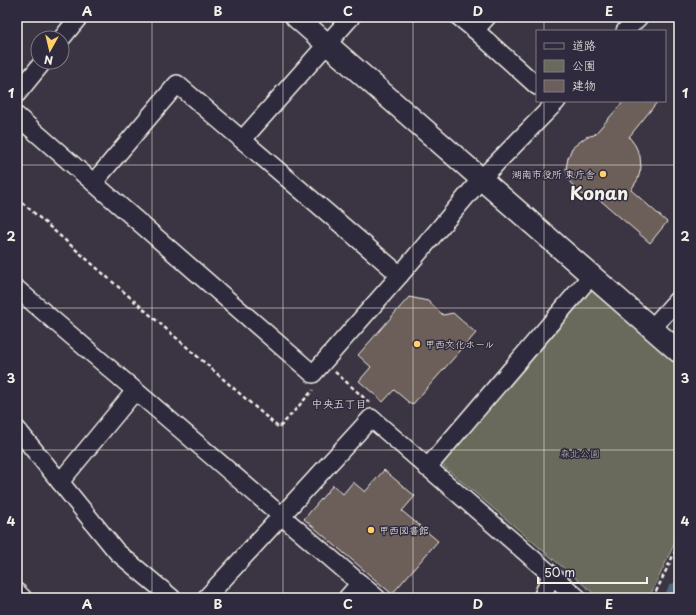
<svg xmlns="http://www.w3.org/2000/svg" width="696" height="615" viewBox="0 0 696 615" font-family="'Playpen Sans','Klee One',sans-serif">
	<rect width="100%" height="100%" fill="#3b3443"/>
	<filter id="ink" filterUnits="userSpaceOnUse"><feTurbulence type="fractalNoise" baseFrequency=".025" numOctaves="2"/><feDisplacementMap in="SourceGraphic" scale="8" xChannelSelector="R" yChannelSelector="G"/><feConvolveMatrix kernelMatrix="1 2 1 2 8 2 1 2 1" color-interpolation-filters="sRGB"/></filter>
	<g filter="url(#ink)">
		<path fill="#696a5c" stroke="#aeaea2" d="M592 288 679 365V534L649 598H599L441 464Z"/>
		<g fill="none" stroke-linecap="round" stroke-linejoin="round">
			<path stroke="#53687e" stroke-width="26" d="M678 598 679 595"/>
		</g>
		<g fill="#6c5e5a" stroke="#f4f1e8">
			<path d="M624 101H658L629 137 635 145 640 156 641 168 638 179 631 190 667 222 650 243 600 200 588 198 578 192 570 182 566 169 568 158 572 148 586 137 594 135Z"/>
			<path d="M409 297 428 301 443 315 453 313 476 333 412 405 394 390 383 402 359 381 371 367 358 355Z"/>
			<path d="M384 470 415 496 402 511 438 541 392 594 304 519 333 485 343 494 353 482 365 492Z"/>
		</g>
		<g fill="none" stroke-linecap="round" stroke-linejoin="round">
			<g stroke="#f4f1e8" stroke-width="20">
				<g id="minor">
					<path d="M459 17 475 30"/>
					<path d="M487 17 475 30 537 86"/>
					<path d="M625 31 639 17"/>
					<path d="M62 38 79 17"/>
					<path d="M17 94 43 62"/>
					<path d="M17 116 313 374 400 275 481 179 557 101"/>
					<path d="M242 140 351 17"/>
					<path d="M94 182 177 84 400 275"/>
					<path d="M17 289 377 598"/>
					<path d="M652 328 679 298"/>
					<path d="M17 429 117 552 172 598"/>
					<path d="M427 468 591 276"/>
					<path d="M60 482 135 391"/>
					<path d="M17 592 23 598"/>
					<path d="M206 598 371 418 578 598"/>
					<path d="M347 598 360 583"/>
					<path d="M542 598 551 575"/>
				</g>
			</g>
			<g stroke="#f4f1e8" stroke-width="24">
				<path id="tertiary" d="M296 17 679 352"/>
			</g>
			<g stroke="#f4f1e8" stroke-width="2.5" stroke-dasharray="4 3" stroke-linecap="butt">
				<path d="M17 198 279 428 313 390"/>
				<path d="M335 372 370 403"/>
				<path d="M653 598 679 543"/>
			</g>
			<use href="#minor" stroke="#2f2a3d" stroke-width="17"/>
			<use href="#tertiary" stroke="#2f2a3d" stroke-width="21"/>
		</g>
	</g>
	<path fill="none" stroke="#f4f1e8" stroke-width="1" stroke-opacity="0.55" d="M152 17V598M283 17V598M413 17V598M544 17V31M544 101V598M17 165H679M17 308H679M17 450H679"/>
	<g fill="#ffd166" stroke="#2f2a3d" stroke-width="1.5">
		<circle cx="603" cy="174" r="4"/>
		<circle cx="417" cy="344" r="4"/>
		<circle cx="371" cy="530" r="4"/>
	</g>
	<g text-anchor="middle" stroke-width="3" stroke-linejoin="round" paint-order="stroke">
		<g font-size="10" fill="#f4f1e8" stroke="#2f2a3d" text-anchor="start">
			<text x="595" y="178" text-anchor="end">湖南市役所 東庁舎</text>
			<text x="425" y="348">甲西文化ホール</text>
			<text x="379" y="534">甲西図書館</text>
		</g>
		<g font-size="10" fill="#b5b4a9" stroke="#2f2a3d">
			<text x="580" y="457">森北公園</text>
		</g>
		<g font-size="11" fill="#f4f1e8" stroke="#2f2a3d">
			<text x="339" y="408">中央五丁目</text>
		</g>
		<g font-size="18" font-weight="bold" fill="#f4f1e8" stroke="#2f2a3d">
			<text x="599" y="200">Konan</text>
		</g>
	</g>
	<rect width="696" height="615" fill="none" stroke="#2f2a3d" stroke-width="44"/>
	<rect x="536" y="30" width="130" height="72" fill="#2f2a3d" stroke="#7e7a81"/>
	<rect x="544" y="43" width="20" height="6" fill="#2f2a3d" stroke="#7e7a81"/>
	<text x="572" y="50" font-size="12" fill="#f4f1e8">道路</text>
	<rect x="544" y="60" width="20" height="12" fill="#696a5c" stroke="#7e7a81"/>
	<text x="572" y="70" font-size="12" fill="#f4f1e8">公園</text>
	<rect x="544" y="80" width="20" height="12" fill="#6c5e5a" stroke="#7e7a81"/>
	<text x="572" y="90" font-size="12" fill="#f4f1e8">建物</text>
	<g transform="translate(50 50) rotate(188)"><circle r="19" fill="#2f2a3d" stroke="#7e7a81"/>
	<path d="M0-3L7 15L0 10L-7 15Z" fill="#ffd166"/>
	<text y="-6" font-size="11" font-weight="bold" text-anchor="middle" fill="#f4f1e8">N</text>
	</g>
	<path d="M538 577v6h109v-6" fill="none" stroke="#f4f1e8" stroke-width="2"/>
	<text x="544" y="577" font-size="12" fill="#f4f1e8" stroke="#2f2a3d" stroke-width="3" paint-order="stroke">50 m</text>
	<rect x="22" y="22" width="652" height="571" fill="none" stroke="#f4f1e8" stroke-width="1.5"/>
	<g font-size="13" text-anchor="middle" font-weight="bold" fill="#f4f1e8">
		<text x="87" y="16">A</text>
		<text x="218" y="16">B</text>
		<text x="348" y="16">C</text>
		<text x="478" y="16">D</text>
		<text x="609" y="16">E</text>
		<text x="11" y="98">1</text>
		<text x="685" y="98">1</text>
		<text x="11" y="241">2</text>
		<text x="685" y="241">2</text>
		<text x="11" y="383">3</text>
		<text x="685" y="383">3</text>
		<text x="11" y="526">4</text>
		<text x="685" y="526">4</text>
		<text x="87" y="609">A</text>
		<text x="218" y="609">B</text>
		<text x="348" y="609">C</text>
		<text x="478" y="609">D</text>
		<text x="609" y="609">E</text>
	</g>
</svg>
